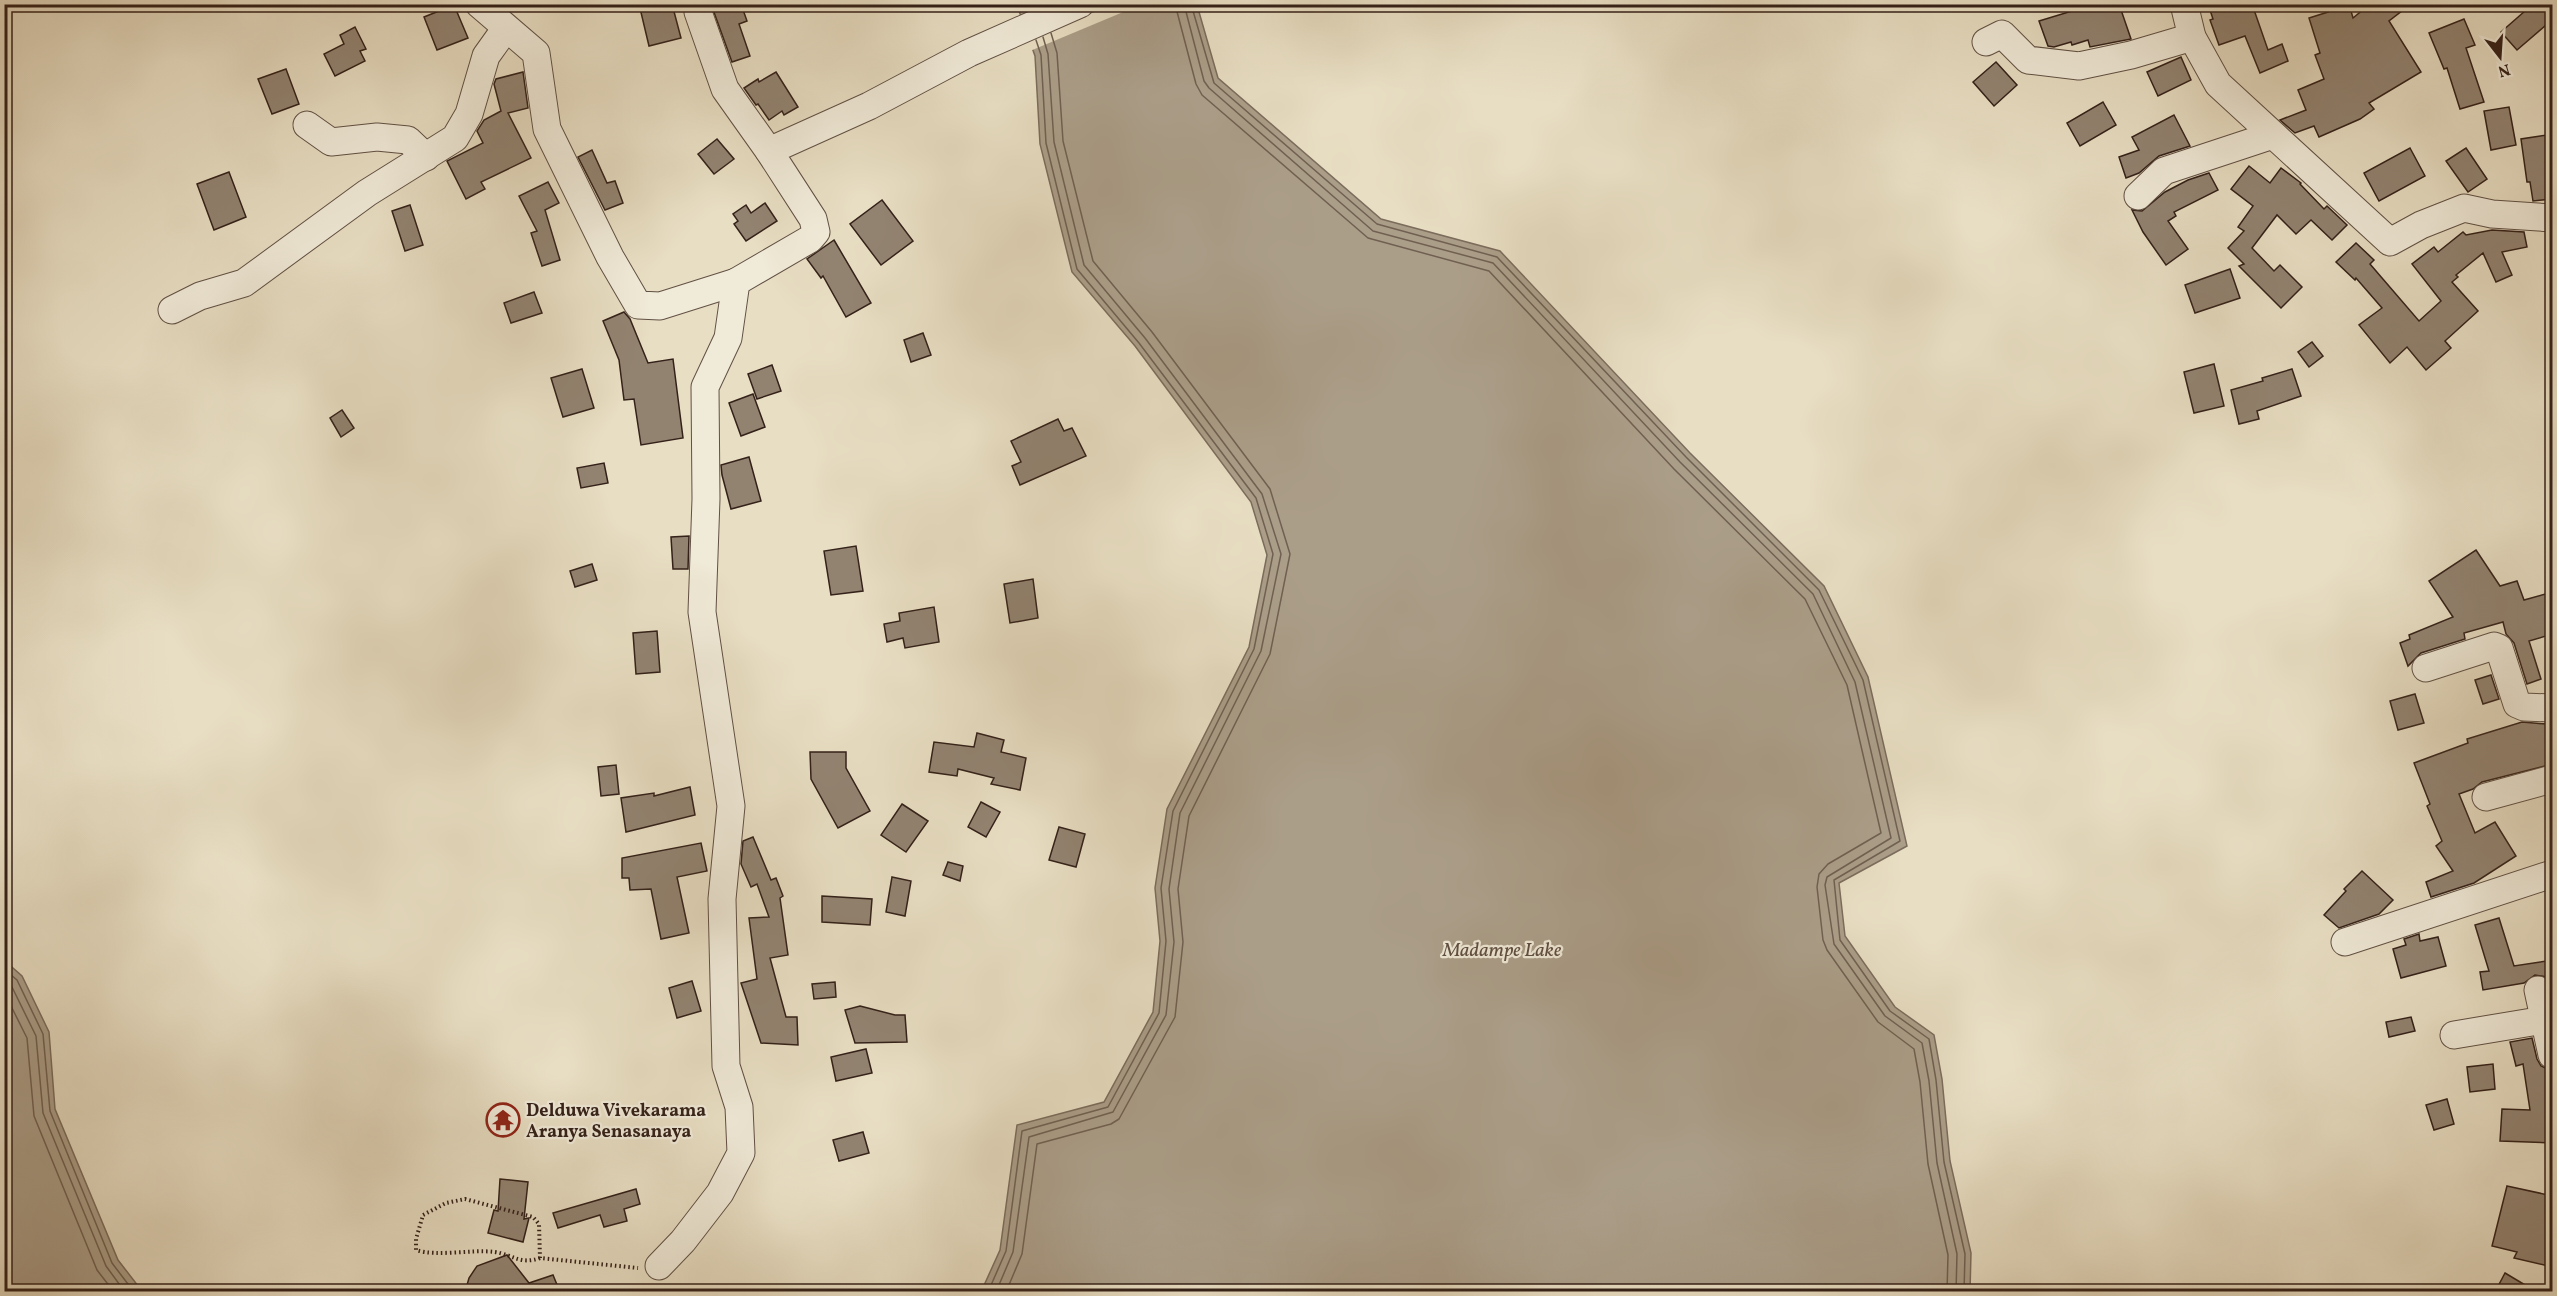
<svg xmlns="http://www.w3.org/2000/svg" width="2557" height="1296" viewBox="0 0 2557 1296" font-family="Vollkorn,serif">
	<rect width="100%" height="100%" fill="#e8dec3"/>
	<filter id="stains"><feTurbulence type="fractalNoise" baseFrequency=".00333" numOctaves="4"/><feColorMatrix values="0 0 0 0 .2 0 0 0 0 .09 0 0 0 0 .02 0 0 0 .5 -.17"/></filter>
	<radialGradient id="worn" r=".72"><stop offset=".6" stop-color="#630" stop-opacity="0"/><stop offset="1" stop-color="#630" stop-opacity=".3"/></radialGradient>
	<g fill="#ab9e89" stroke="#7b6c5c" stroke-width="1.5">
		<path d="M1017 5H1197L1218 78 1381 219 1500 251 1690 453 1824 586 1868 677 1907 846 1839 883 1845 936 1895 1007 1934 1035 1942 1079 1950 1161 1971 1253 1970 1291 981 1292 1000 1250 1017 1125 1104 1102 1153 1012 1160 941 1155 888 1167 809 1249 647 1267 555 1251 502 1135 346 1072 272 1040 144 1035 56Z"/>
		<path d="M5 961 22 976 49 1032 55 1109 118 1260 142 1291H5Z"/>
	</g>
	<path fill="#e8dec3" d="M1112 5H1140L1030 51 1026 40Z"/>
	<g fill="none" stroke-linecap="round" stroke-linejoin="round">
		<g stroke="#706051" stroke-width="1.5">
			<path d="M1175 4 1196 84 1202 95 1368 238 1489 271 1674 469 1805 599 1847 685 1881 833 1828 864 1819 874 1817 887 1823 940 1827 950 1878 1022 1914 1049 1920 1082 1928 1164 1948 1255 1947 1292"/>
			<path d="M1184 4 1204 81 1209 88 1373 231 1493 263 1680 462 1813 594 1855 682 1891 838 1827 877 1825 885 1834 944 1885 1016 1922 1043 1929 1081 1937 1163 1957 1254 1956 1292"/>
			<path d="M1191 4 1214 83 1377 224 1497 257 1686 457 1819 590 1863 680 1900 841 1834 880 1840 940 1890 1011 1929 1039 1936 1080 1944 1162 1965 1254 1964 1292"/>
			<path d="M4 969 17 980 43 1034 50 1111 112 1263 134 1292"/>
			<path d="M4 979 11 985 36 1036 43 1113 106 1266 125 1292"/>
			<path d="M4 992 27 1038 34 1116 97 1270 114 1292"/>
			<path d="M988 1292 1006 1251 1022 1131 1108 1107 1159 1013 1166 941 1161 888 1173 811 1254 649 1273 554 1256 498 1139 343 1077 269 1046 143 1041 55 1036 40"/>
			<path d="M996 1292 1013 1252 1029 1137 1113 1112 1166 1015 1174 942 1169 889 1180 813 1261 651 1281 554 1262 494 1145 338 1084 265 1054 142 1048 54 1043 37"/>
			<path d="M1006 1292 1022 1254 1037 1144 1111 1124 1119 1119 1175 1017 1183 942 1178 889 1189 816 1270 654 1290 554 1270 489 1152 332 1093 261 1063 141 1057 53 1051 33"/>
		</g>
	</g>
	<g fill="#928371" stroke="#342119" stroke-width="1.5">
		<path d="M639 4H672L681 38 649 46Z"/>
		<path d="M711 4H741L747 21 739 24 750 56 732 62Z"/>
		<path d="M2095 4H2119L2131 39 2090 47 2088 40 2072 45 2071 42 2054 47 2048 46 2039 21Z"/>
		<path d="M2208 4H2252L2268 50 2282 44 2288 61 2260 73 2245 36 2219 45 2210 20 2213 19Z"/>
		<path d="M2322 4H2349L2353 18 2370 4H2411L2389 21 2421 72 2369 103 2374 109 2360 119 2319 137 2314 126 2295 133 2280 120 2306 110 2298 90 2324 79 2315 55 2320 53 2309 18 2328 12Z"/>
		<path d="M2533 4H2553V19L2517 50 2501 32Z"/>
		<path d="M454 5 468 38 437 50 424 17Z"/>
		<path d="M2464 19 2475 45 2466 48 2484 102 2460 109 2447 68 2444 69 2429 33Z"/>
		<path d="M355 27 366 49 360 51 365 61 335 76 324 54 344 44 340 35Z"/>
		<path d="M2181 57 2191 80 2158 96 2147 72Z"/>
		<path d="M1996 62 2017 85 1994 106 1973 82Z"/>
		<path d="M286 69 299 104 272 114 258 79Z"/>
		<path d="M523 72 528 108 508 113 531 158 481 182 485 189 466 199 447 161 483 143 477 131 484 120 501 111 494 84 496 79Z"/>
		<path d="M776 72 798 107 784 115 782 111 769 120 758 104 756 105 744 88 758 79 759 82Z"/>
		<path d="M2103 102 2116 125 2080 146 2067 123Z"/>
		<path d="M2509 107 2516 145 2491 150 2484 111Z"/>
		<path d="M2174 115 2190 146 2159 156 2139 173 2126 178 2119 157 2139 150 2132 137Z"/>
		<path d="M2547 135 2553 176V179H2548L2551 199 2533 201 2530 182H2527L2521 139Z"/>
		<path d="M717 139 734 159 714 174 698 154Z"/>
		<path d="M2410 148 2425 176 2379 201 2364 173Z"/>
		<path d="M2466 148 2487 179 2468 192 2446 161Z"/>
		<path d="M592 150 607 183 615 181 623 203 605 210 578 157Z"/>
		<path d="M2249 166 2270 183 2281 168 2301 183 2300 184 2324 209 2327 206 2347 225 2332 240 2311 220 2296 234 2277 215 2252 248 2274 271 2280 265 2302 287 2281 308 2239 266 2244 264 2228 248 2244 231 2238 227 2253 206 2231 189Z"/>
		<path d="M229 172 246 217 214 230 197 184Z"/>
		<path d="M2209 173 2218 190 2174 212 2176 216 2168 221 2188 249 2166 265 2143 232 2132 210 2142 211 2165 192 2188 180Z"/>
		<path d="M548 182 559 203 545 210 560 260 542 266 531 233 537 231 519 196Z"/>
		<path d="M882 200 913 241 881 265 850 224Z"/>
		<path d="M765 203 777 221 746 241 734 224 738 221 733 214 746 205 751 213Z"/>
		<path d="M410 205 423 245 405 251 392 211Z"/>
		<path d="M2492 230 2524 232 2527 247 2502 252 2512 275 2496 282 2483 253 2456 275 2458 277 2452 282 2478 311 2445 341 2451 348 2426 370 2407 347 2390 363 2359 325 2382 308 2356 278 2355 280 2336 262 2356 243 2374 260 2370 264 2419 321 2441 301 2412 264 2434 247 2438 252 2463 232 2466 235Z"/>
		<path d="M834 240 871 303 846 317 823 276 821 278 807 259Z"/>
		<path d="M2230 269 2240 298 2195 313 2185 285Z"/>
		<path d="M534 292 542 313 511 323 504 303Z"/>
		<path d="M624 312 630 319 648 363 673 359 683 438 641 445 634 399 624 400 619 360 603 321Z"/>
		<path d="M923 333 931 355 911 362 904 340Z"/>
		<path d="M2312 342 2323 356 2309 367 2298 352Z"/>
		<path d="M2214 364 2224 406 2194 413 2184 372Z"/>
		<path d="M772 365 781 391 757 399 748 374Z"/>
		<path d="M582 369 594 408 563 417 551 378Z"/>
		<path d="M2292 369 2301 396 2257 411 2259 419 2239 424 2231 390 2263 381 2262 378Z"/>
		<path d="M753 394 765 427 741 436 729 403Z"/>
		<path d="M342 410 354 428 341 437 330 418Z"/>
		<path d="M1058 419 1064 431 1072 428 1086 456 1020 485 1012 466 1021 462 1011 441Z"/>
		<path d="M749 457 761 501 731 509 722 475 721 465Z"/>
		<path d="M604 463 608 483 581 488 577 468Z"/>
		<path d="M689 536 688 569H673L671 537Z"/>
		<path d="M856 546 863 591 831 595 824 551Z"/>
		<path d="M2476 550 2500 586 2517 581 2524 600 2553 592V634L2529 641 2541 679 2527 684 2514 643 2506 634 2503 622 2464 633 2465 639 2421 653 2408 666 2400 643 2410 639 2409 635 2453 617 2429 581Z"/>
		<path d="M592 564 597 580 575 587 570 571Z"/>
		<path d="M1033 579 1038 618 1010 623 1004 584Z"/>
		<path d="M934 607 939 642 905 648 903 638 887 642 884 624 900 621 899 613Z"/>
		<path d="M657 631 660 672 636 674 633 633Z"/>
		<path d="M2491 675 2499 699 2483 704 2475 680Z"/>
		<path d="M2415 694 2424 723 2398 730 2390 701Z"/>
		<path d="M2522 722 2546 724 2553 745V764L2482 782 2473 789 2459 794 2475 833 2495 822 2516 856 2474 883 2431 897 2426 882 2453 871 2436 846 2442 841 2427 806 2430 804 2414 763 2468 743 2467 739Z"/>
		<path d="M977 733 1004 740 1001 752 1026 758 1020 790 991 784 994 778 958 769 957 776 929 772 934 742 974 747Z"/>
		<path d="M810 752H846V768L870 811 838 828 811 779Z"/>
		<path d="M616 765 619 794 601 796 598 767Z"/>
		<path d="M690 787 695 815 626 832 621 798 654 793V796Z"/>
		<path d="M981 802 1000 812 986 837 968 827Z"/>
		<path d="M902 804 928 821 906 852 881 835Z"/>
		<path d="M1059 827 1085 834 1076 867 1049 860Z"/>
		<path d="M753 837 771 880 776 878 783 896 780 898 788 955 770 958 786 1017H797L798 1045 761 1043 741 983 757 979 749 918 769 917 757 884 751 887 741 864 743 841Z"/>
		<path d="M701 843 707 871 677 877 689 933 661 939 651 889 630 890 629 878H622V858Z"/>
		<path d="M948 862 963 866 960 881 943 875Z"/>
		<path d="M2362 871 2393 900 2379 914 2339 928 2324 915 2346 891 2344 889Z"/>
		<path d="M892 877 911 881 905 916 886 912Z"/>
		<path d="M822 896 872 899 870 925 822 922Z"/>
		<path d="M2499 918 2514 966 2553 960V978L2535 975 2524 983 2483 990 2480 972 2489 971 2475 925Z"/>
		<path d="M2419 934 2420 941 2438 937 2446 966 2401 978 2393 949 2406 945 2404 939Z"/>
		<path d="M692 981 701 1011 677 1018 669 988Z"/>
		<path d="M835 982 836 997 814 999 812 984Z"/>
		<path d="M860 1006 895 1015H905L907 1042 855 1043 845 1010Z"/>
		<path d="M2411 1017 2415 1031 2389 1037 2386 1022Z"/>
		<path d="M2532 1038 2537 1059 2541 1066 2550 1070 2553 1082V1143L2500 1141 2502 1109 2530 1110 2523 1064 2516 1066 2510 1042Z"/>
		<path d="M866 1049 872 1073 836 1081 831 1057Z"/>
		<path d="M2493 1064 2495 1089 2470 1092 2467 1067Z"/>
		<path d="M2447 1099 2454 1124 2434 1130 2426 1105Z"/>
		<path d="M863 1132 869 1153 839 1161 833 1140Z"/>
		<path d="M500 1179 528 1182 524 1219 529 1218 523 1242 488 1233 494 1210 498 1211Z"/>
		<path d="M2507 1186 2553 1196V1267L2514 1258 2517 1252 2492 1246Z"/>
		<path d="M636 1189 640 1204 624 1209 627 1221 604 1227 600 1215 558 1228 553 1213Z"/>
		<path d="M507 1255 529 1283 553 1275 560 1292H465L469 1278 477 1266Z"/>
		<path d="M2505 1273 2537 1292H2495Z"/>
	</g>
	<g fill="none" stroke-linecap="round" stroke-linejoin="round">
		<g stroke="#615044" stroke-width="29">
			<g id="minor">
				<path d="M479 4 536 53 547 129 610 257 638 305 660 306 736 282"/>
				<path d="M2184 4 2192 37 2218 84 2390 242 2421 225 2464 208 2492 214 2552 218"/>
				<path d="M698 12 725 89 769 151"/>
				<path d="M1986 42 2002 34 2028 60 2079 66 2131 55 2192 37"/>
				<path d="M307 125 331 142 377 137 408 140 426 157"/>
				<path d="M2138 196 2164 171 2273 135"/>
				<path d="M172 310 200 296 244 283 367 193 455 138 469 114 486 56 506 28"/>
				<path d="M2426 668 2494 646 2499 648 2517 704 2524 707 2552 708"/>
				<path d="M2486 797 2552 779"/>
				<path d="M2345 942 2552 874"/>
				<path d="M2538 990 2552 1055"/>
				<path d="M2454 1035 2544 1020"/>
				<path d="M659 1266 683 1241 720 1193 741 1153 739 1107 726 1066 722 899 731 806 702 612 706 499 705 387 728 338 736 282 810 239 816 232 813 219 769 151 869 106 969 53 1080 4"/>
			</g>
		</g>
		<path stroke="#342119" stroke-width="4" stroke-dasharray="1.5 3" stroke-linecap="butt" d="M540 1258C520 1265 514 1255 495 1252 472 1249 436 1257 416 1250V1239L423 1215 446 1203 465 1199 533 1217 539 1224 540 1258 638 1268"/>
		<use href="#minor" stroke="#f0ead8" stroke-width="27"/>
	</g>
	<defs>
		<g id="temple-ring" transform="scale(1.725)"><circle r="9.5" fill="#f0ead8" stroke="#8f2418" stroke-width="1.5"/><path d="M0-6L5-2H3V0L6.5 2.5H4V6H1.5V3h-3V6H-4V2.5H-6.5L-3 0V-2H-5Z" fill="#8f2418"/></g>
	</defs>
	<g fill-rule="evenodd">
		<use href="#temple-ring" x="503" y="1120"/>
	</g>
	<g text-anchor="middle" stroke-width="4.5" stroke-linejoin="round" paint-order="stroke">
		<g font-size="18" font-weight="bold" fill="#342119" stroke="#f0ead8" text-anchor="start">
			<text x="526" y="1116">Delduwa Vivekarama<tspan x="526" dy="21">Aranya Senasanaya</tspan></text>
		</g>
		<g font-size="20" font-style="italic" fill="#5e4d40" stroke="#f0ead8">
			<text x="1502" y="956">Madampe Lake</text>
		</g>
	</g>
	<rect width="2557" height="1296" fill="none" stroke="#e8dec3" stroke-width="24"/>
	<rect x="6" y="6" width="2545" height="1284" fill="none" stroke="#342119" stroke-width="3"/>
	<rect x="12" y="12" width="2533" height="1272" fill="none" stroke="#342119" stroke-width="1.5"/>
	<g transform="translate(2500 57) rotate(163)" stroke="#f0ead8" stroke-width="4.5" paint-order="stroke">
	<path d="M0-4.5L10 22L0 15L-10 22Z" fill="#342119"/>
	<text y="-9" font-size="16" font-weight="bold" text-anchor="middle" fill="#342119">N</text>
	</g>
	<rect width="100%" height="100%" filter="url(#stains)"/>
	<rect width="100%" height="100%" fill="url(#worn)"/>
</svg>
